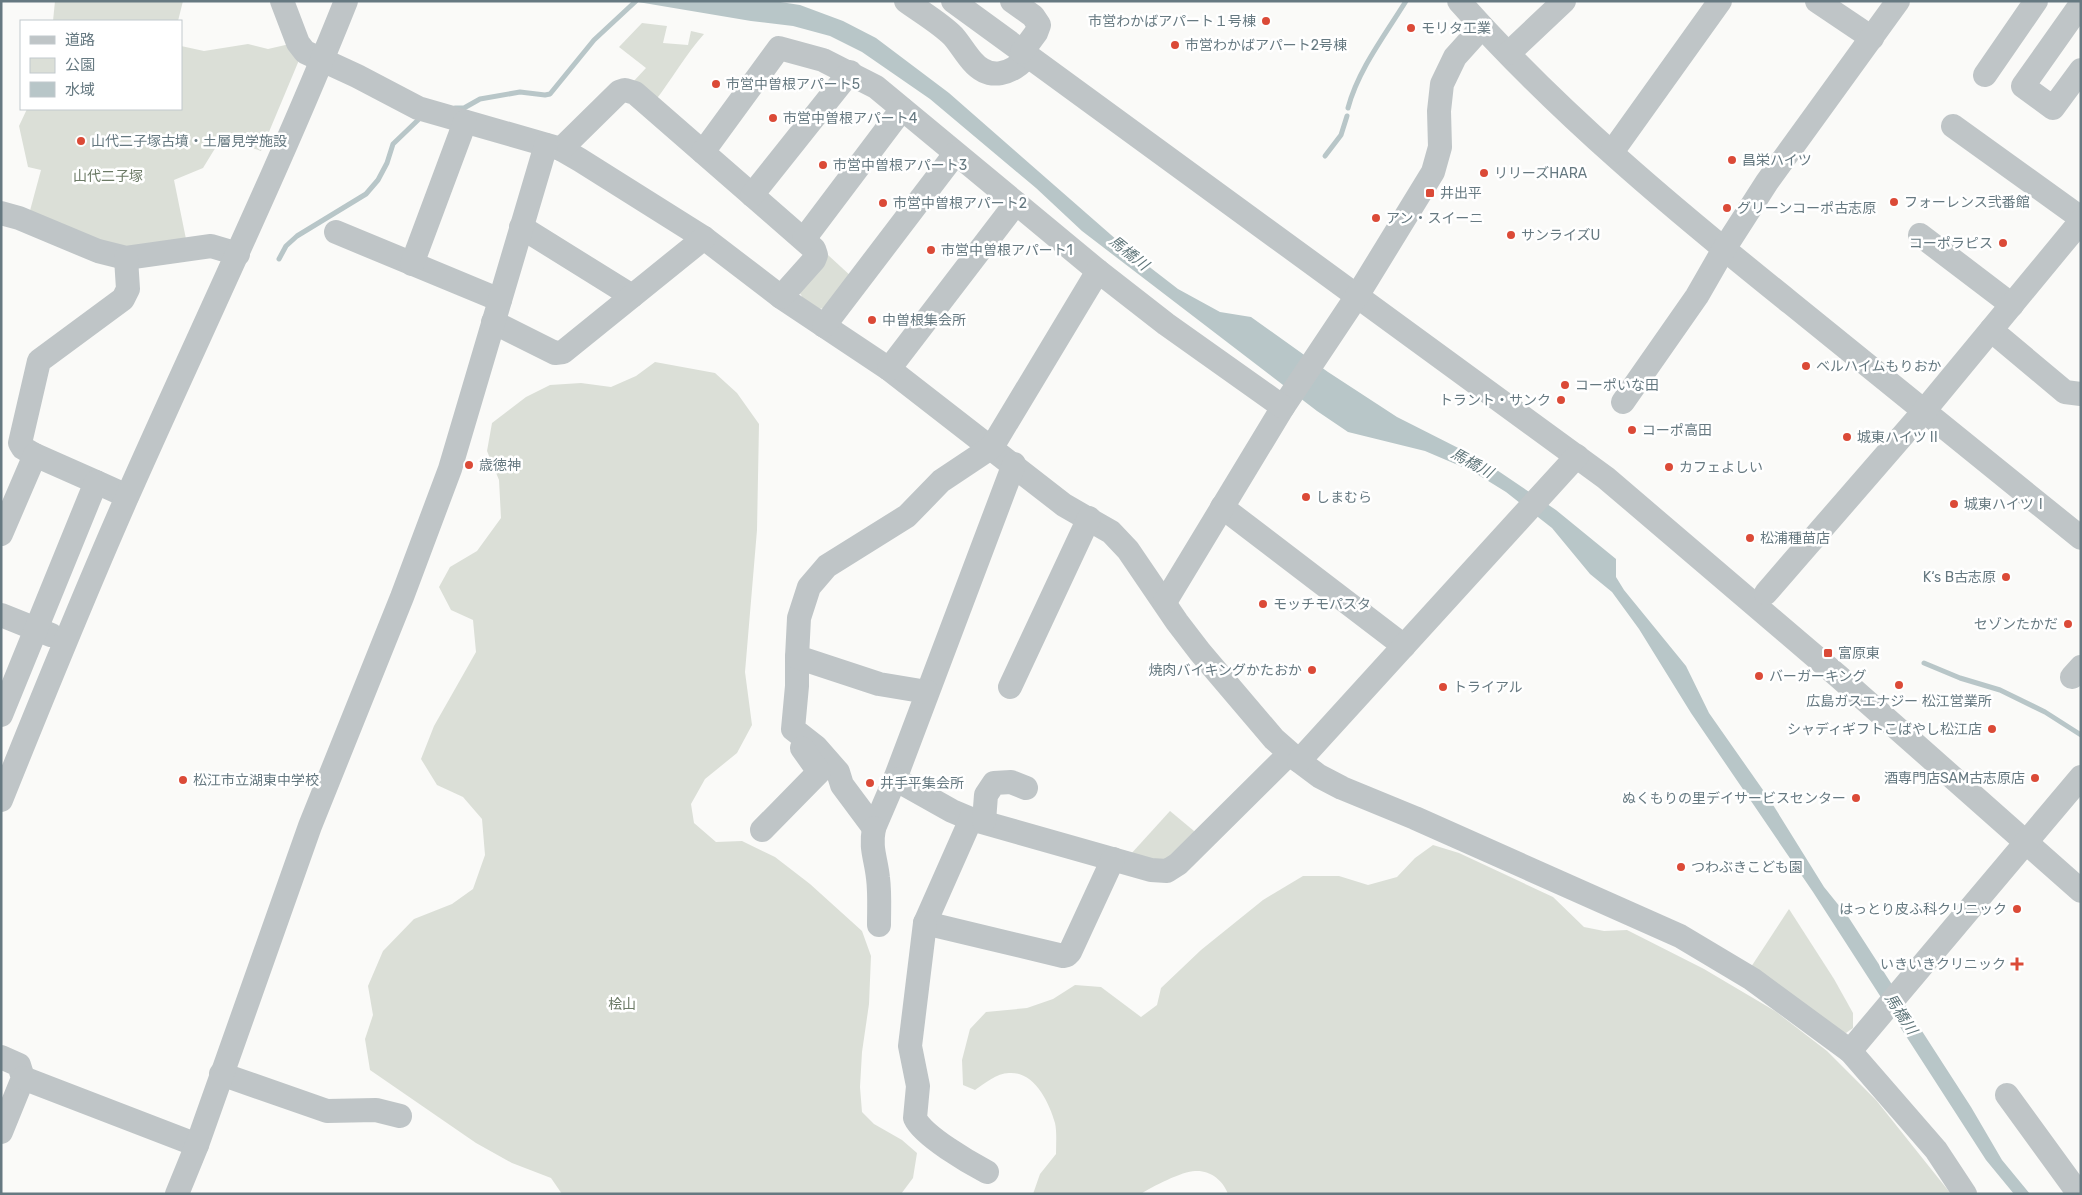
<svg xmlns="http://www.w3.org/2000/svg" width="2082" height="1195" viewBox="0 0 2082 1195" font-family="Rubik,'Noto Sans JP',sans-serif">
	<rect width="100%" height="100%" fill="#fafaf8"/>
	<g fill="#dbdfd7">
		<path d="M55 1H183L178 21H53Z"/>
		<path d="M642 23 667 26 663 43 688 45 691 31 704 34C686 54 672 79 655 101L633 82 646 68 619 47Z"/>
		<path d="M294 43 302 53 261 151 222 137 203 168 174 180 187 244 123 254 28 218 41 170 28 167 19 126 27 109H181V46L204 51 248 44 268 49Z"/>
		<path d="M828 255 853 278 829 307 819 309 804 300 798 290Z"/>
		<path d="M655 362 715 373 737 393 759 424 757 530 745 672 752 725 737 753 705 779 691 804 694 823 716 842 742 841 775 857 810 884 862 931 871 956 869 1004 862 1052 860 1087 862 1112 874 1124 902 1140 917 1153 913 1178 901 1194H562L551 1178 512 1163 476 1143 370 1070 365 1039 373 1015 368 986 383 951 414 919 452 904 473 889 485 855 482 819 463 797 437 785 421 759 434 726 476 652 473 620 451 610 439 587 450 567 477 551 501 518 499 480 487 451 492 423 526 397 550 385 581 383 611 387 636 376Z"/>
		<path d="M1170 811 1200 836 1170 862 1130 855Z"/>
		<path d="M1433 845 1459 853 1553 897 1584 927 1604 931 1627 930 1704 969 1775 1011 1827 1051 1876 1100 1951 1194H1228C1223 1180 1210 1170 1195 1171 1183 1171 1151 1187 1141 1194H1033L1040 1174 1056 1154C1056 1144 1057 1132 1055 1123 1049 1102 1034 1071 1009 1073 997 1073 984 1084 975 1090L963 1085 962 1060 970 1029 986 1012 1027 1008 1053 999 1075 985 1101 987 1141 1017 1157 1005 1161 988 1201 950 1263 900 1303 876H1339L1368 885 1397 877 1415 858Z"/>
		<path d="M1789 909 1834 979 1853 1013V1028L1846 1033 1839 1031 1751 967Z"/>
	</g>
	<path fill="#b8c6c8" d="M632 1H774L800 5 843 21 876 38 949 93 1134 255 1178 289 1220 312 1251 317 1328 372 1397 417 1482 460 1556 510 1616 559V577L1624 590 1686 666 1709 713 1770 800 1824 887 1849 918 1971 1107 2002 1160 2030 1194H2014L1986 1160 1813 892 1691 713 1639 629 1612 592 1590 574 1552 528 1506 492 1472 471 1425 451 1348 432 1317 411 1082 231 1036 188 930 99 862 52 830 36 793 26 751 21Z"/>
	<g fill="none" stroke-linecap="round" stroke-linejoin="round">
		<g stroke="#b8c6c8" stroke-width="5">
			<path d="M455 108H464L480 99 520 92 545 95 550 94 594 40 636 1"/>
			<path d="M1348 108C1358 70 1385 35 1406 1"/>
			<path d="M1325 156 1341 135 1347 116"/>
			<path d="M279 259 286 246 297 236 366 194 378 180 387 163 393 144 418 120"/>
			<path d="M1924 663 1960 678 2000 690 2045 712 2081 735"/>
		</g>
		<g stroke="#bfc5c7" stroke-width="24">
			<path d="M282 1 298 43 305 52 357 76 418 108 561 149 580 160 704 238 781 297 889 369 1064 505 1111 532 1128 550 1177 622 1200 652 1274 739 1299 761 1319 776 1342 788 1415 818 1680 936 1752 979 1850 1051 1936 1150 1965 1194"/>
			<path d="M906 1C921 12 940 23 953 36 960 44 965 53 972 61 990 82 1012 74 1028 56"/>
			<path d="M953 1 1606 478 1838 676 2081 891"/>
			<path d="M1012 1 1033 16 1039 25 1036 33 1022 52"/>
			<path d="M1459 1C1558 113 1676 211 1792 304 1888 382 1985 460 2081 538"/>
			<path d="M1817 1 1872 38"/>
			<path d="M2081 4 2023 86 2053 108 2081 70"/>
			<path d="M1509 53 1564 1"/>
			<path d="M1985 75 2036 1"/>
			<path d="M1953 126 2081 218"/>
			<path d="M561 149 619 92 625 90 635 93 814 249 816 255 814 260 781 297"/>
			<path d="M703 152 779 48 823 60 876 87 1098 271"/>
			<path d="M1612 152 1720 1"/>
			<path d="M752 195 850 72"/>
			<path d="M1 213 19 218 98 251 126 258 211 246 238 254"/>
			<path d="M521 227 632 296"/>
			<path d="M336 232 500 300"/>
			<path d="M1920 235 2012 305"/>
			<path d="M804 239 902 109"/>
			<path d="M412 264 465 122"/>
			<path d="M493 322 555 353 563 352 704 238"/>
			<path d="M824 326 955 154"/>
			<path d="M1991 330 2065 392 2081 394"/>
			<path d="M889 369 1016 203"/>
			<path d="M1623 402 1697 296 1724 249 1767 182 1898 1"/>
			<path d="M35 455 23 448 20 443 39 361 123 299 128 289 126 258"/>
			<path d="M1014 464 895 779 952 811 971 819 1151 870 1167 871 1178 864 1289 754"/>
			<path d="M1222 507 1404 646"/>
			<path d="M1 534 35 455 96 482"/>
			<path d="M1766 593 1924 411 2081 221"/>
			<path d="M1165 602 1283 407 1357 296 1433 172 1440 147 1439 111 1442 84 1455 57 1482 27"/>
			<path d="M1 615 51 635"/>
			<path d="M797 657V686L793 729 816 747 838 772 842 785 874 828 895 779"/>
			<path d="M2072 677 2081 667"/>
			<path d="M1010 687 1089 518"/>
			<path d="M927 692 879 684 797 657 799 618 809 587 827 566 907 516 941 481 992 447 1098 271 1166 324 1283 407"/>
			<path d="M1 715 96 482 127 496"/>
			<path d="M1299 761 1577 456"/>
			<path d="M1 800C42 698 83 597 127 497 200 332 279 169 346 1"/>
			<path d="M971 819 925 923 1063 956 1067 955 1070 952 1113 859"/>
			<path d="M984 821 986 795 994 783 1011 782 1026 788"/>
			<path d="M874 828C870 849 876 858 878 878 880 893 879 909 879 925"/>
			<path d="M762 830 819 772 802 748"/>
			<path d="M925 923 910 1046 918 1086 915 1118C923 1136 970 1163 987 1172"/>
			<path d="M1850 1051 2081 777"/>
			<path d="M1 1057 19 1065 23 1078 1 1132"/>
			<path d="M221 1074 327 1111 376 1110 400 1116"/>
			<path d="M23 1078 197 1145"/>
			<path d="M2007 1095 2079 1194"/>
			<path d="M177 1194 197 1145 310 826 402 597 450 469 546 145"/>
		</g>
	</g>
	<g fill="#db4a37" stroke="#fff" stroke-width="2">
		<circle cx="1266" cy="21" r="5"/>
		<circle cx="1411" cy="28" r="5"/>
		<circle cx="1175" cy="45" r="5"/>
		<circle cx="716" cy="84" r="5"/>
		<circle cx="773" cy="118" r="5"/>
		<circle cx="81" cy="141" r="5"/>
		<circle cx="1732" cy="160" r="5"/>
		<circle cx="823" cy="165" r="5"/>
		<circle cx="1484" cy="173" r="5"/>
		<rect x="1425" y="188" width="10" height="10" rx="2.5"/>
		<circle cx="1894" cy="202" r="5"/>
		<circle cx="883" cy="203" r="5"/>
		<circle cx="1727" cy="208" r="5"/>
		<circle cx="1376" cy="218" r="5"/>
		<circle cx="1511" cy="235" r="5"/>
		<circle cx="2003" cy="243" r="5"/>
		<circle cx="931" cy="250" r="5"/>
		<circle cx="872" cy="320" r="5"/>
		<circle cx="1806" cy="366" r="5"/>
		<circle cx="1565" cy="385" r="5"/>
		<circle cx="1561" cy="400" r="5"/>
		<circle cx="1632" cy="430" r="5"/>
		<circle cx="1847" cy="437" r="5"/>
		<circle cx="469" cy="465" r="5"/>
		<circle cx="1669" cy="467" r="5"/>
		<circle cx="1306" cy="497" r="5"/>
		<circle cx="1954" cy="504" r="5"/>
		<circle cx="1750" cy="538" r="5"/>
		<circle cx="2006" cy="577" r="5"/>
		<circle cx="1263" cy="604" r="5"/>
		<circle cx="2068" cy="624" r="5"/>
		<rect x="1823" y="648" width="10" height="10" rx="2.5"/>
		<circle cx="1312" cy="670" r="5"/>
		<circle cx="1759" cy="676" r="5"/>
		<circle cx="1899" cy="685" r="5"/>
		<circle cx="1443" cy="687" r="5"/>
		<circle cx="1992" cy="729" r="5"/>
		<circle cx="2035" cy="778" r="5"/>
		<circle cx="183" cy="780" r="5"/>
		<circle cx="870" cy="783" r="5"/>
		<circle cx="1856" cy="798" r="5"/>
		<circle cx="1681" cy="867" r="5"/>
		<circle cx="2017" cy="909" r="5"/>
		<path d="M2014.5 956.5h5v5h5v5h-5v5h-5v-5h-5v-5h5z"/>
	</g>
	<g text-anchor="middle" stroke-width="5" stroke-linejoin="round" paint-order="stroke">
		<g font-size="14" fill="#667981" stroke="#fff" text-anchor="start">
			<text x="1256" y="26" text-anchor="end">市営わかばアパート１号棟</text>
			<text x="1421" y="33">モリタ工業</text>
			<text x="1185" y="50">市営わかばアパート2号棟</text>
			<text x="726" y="89">市営中曽根アパート5</text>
			<text x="783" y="123">市営中曽根アパート4</text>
			<text x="91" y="146">山代二子塚古墳・土層見学施設</text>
			<text x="1742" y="165">昌栄ハイツ</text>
			<text x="833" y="170">市営中曽根アパート3</text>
			<text x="1494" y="178">リリーズHARA</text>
			<text x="1440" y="198">井出平</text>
			<text x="1904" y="207">フォーレンス弐番館</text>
			<text x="893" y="208">市営中曽根アパート2</text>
			<text x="1737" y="213">グリーンコーポ古志原</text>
			<text x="1386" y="223">アン・スイーニ</text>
			<text x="1521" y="240">サンライズU</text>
			<text x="1993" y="248" text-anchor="end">コーポラピス</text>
			<text x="941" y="255">市営中曽根アパート1</text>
			<text x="882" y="325">中曽根集会所</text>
			<text x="1816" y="371">ベルハイムもりおか</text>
			<text x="1575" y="390">コーポいな田</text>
			<text x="1551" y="405" text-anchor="end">トラント・サンク</text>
			<text x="1642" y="435">コーポ高田</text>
			<text x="1857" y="442">城東ハイツⅡ</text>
			<text x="479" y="470">歳徳神</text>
			<text x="1679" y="472">カフェよしい</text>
			<text x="1316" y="502">しまむら</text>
			<text x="1964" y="509">城東ハイツⅠ</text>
			<text x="1760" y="543">松浦種苗店</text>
			<text x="1996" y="582" text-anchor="end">K‘s B古志原</text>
			<text x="1273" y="609">モッチモパスタ</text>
			<text x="2058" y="629" text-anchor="end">セゾンたかだ</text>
			<text x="1838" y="658">富原東</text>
			<text x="1302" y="675" text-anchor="end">焼肉バイキングかたおか</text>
			<text x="1769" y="681">バーガーキング</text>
			<text x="1453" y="692">トライアル</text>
			<text x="1899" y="706" text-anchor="middle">広島ガスエナジー 松江営業所</text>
			<text x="1982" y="734" text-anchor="end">シャディギフトこばやし松江店</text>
			<text x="2025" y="783" text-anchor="end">酒専門店SAM古志原店</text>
			<text x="193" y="785">松江市立湖東中学校</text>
			<text x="880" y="788">井手平集会所</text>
			<text x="1846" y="803" text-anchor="end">ぬくもりの里デイサービスセンター</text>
			<text x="1691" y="872">つわぶきこども園</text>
			<text x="2007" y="914" text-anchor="end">はっとり皮ふ科クリニック</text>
			<text x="2006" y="969" text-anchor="end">いきいきクリニック</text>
		</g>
		<g font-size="14" fill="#6b7a65" stroke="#fff">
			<text x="108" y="181">山代二子塚</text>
			<text x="622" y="1009">桧山</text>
		</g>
		<g font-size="15" font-style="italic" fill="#61777b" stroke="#fff">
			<text transform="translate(1129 253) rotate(39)" y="5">馬橋川</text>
			<text transform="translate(1472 463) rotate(29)" y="5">馬橋川</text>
			<text transform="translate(1901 1014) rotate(57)" y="5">馬橋川</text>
		</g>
	</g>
	<rect width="2082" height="1195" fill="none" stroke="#667981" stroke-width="5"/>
	<rect x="20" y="20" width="162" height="90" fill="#ffffff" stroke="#c2c9cd"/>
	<rect x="30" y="36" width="25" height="8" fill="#bfc5c7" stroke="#c2c9cd"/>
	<text x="65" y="45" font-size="15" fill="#667981">道路</text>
	<rect x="30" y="58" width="25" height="15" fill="#dbdfd7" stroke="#c2c9cd"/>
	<text x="65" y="70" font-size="15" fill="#667981">公園</text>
	<rect x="30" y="82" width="25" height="15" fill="#b8c6c8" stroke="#c2c9cd"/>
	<text x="65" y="95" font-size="15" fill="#667981">水域</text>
</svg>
